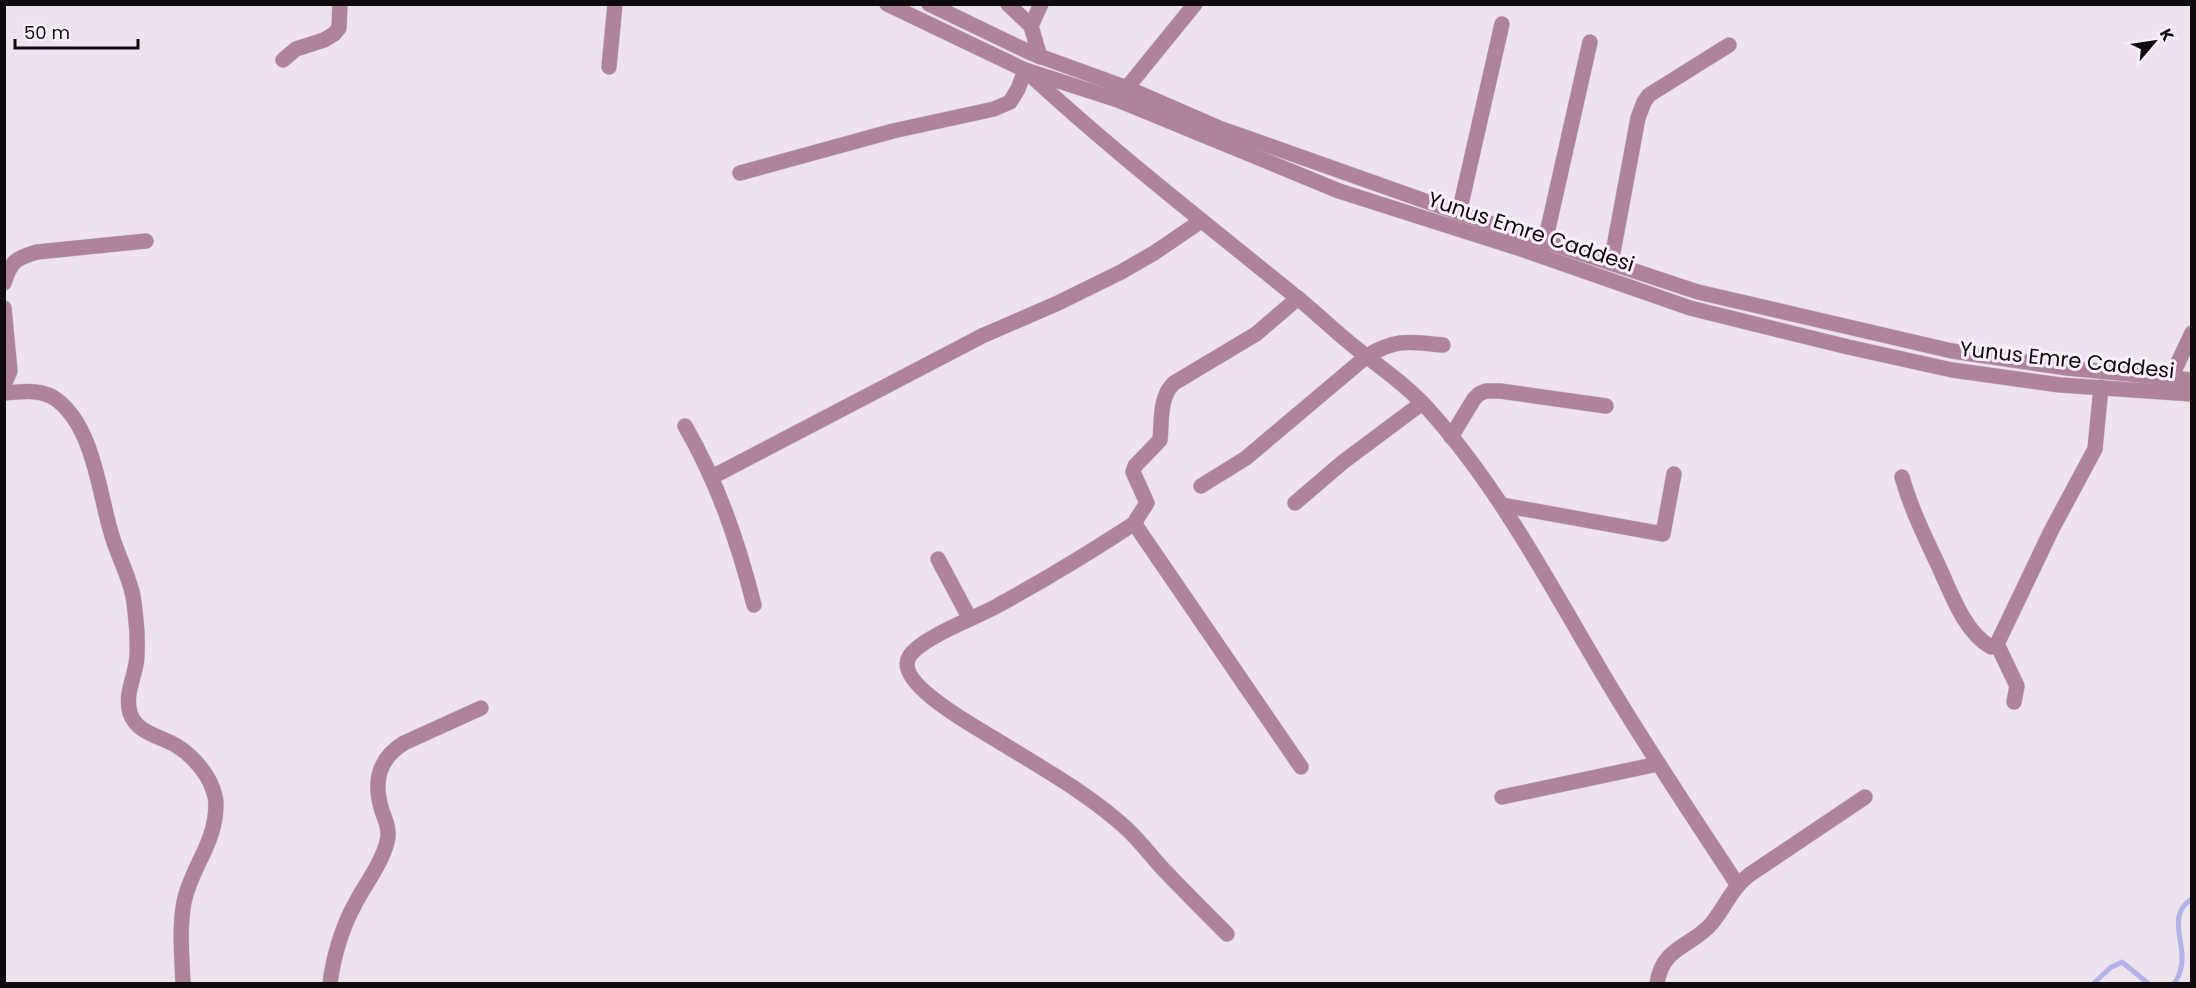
<svg xmlns="http://www.w3.org/2000/svg" width="2196" height="988" viewBox="0 0 2196 988" font-family="Poppins,sans-serif">
	<rect width="100%" height="100%" fill="#eee2ef"/>
	<g fill="none" stroke-linecap="round" stroke-linejoin="round">
		<g stroke="#b2b4e9" stroke-width="5">
			<path d="M2093 984 2110 968 2122 962 2149 984"/>
			<path d="M2173 984C2178 980 2178 977 2180 971 2189 946 2164 916 2192 899"/>
		</g>
		<g stroke="#cabfcb" stroke-width="16">
			<g id="minor">
				<path d="M887 4 1025 70 1118 100 1339 191 1521 249 1690 308 1848 347 1952 370 2060 385 2192 394"/>
				<path d="M929 4 1031 53 1127 88 1219 128 1459 213 1698 292 1952 351 2067 368 2192 380"/>
				<path d="M1008 4 1031 26 1040 57"/>
				<path d="M1031 26 1041 4"/>
				<path d="M283 60 296 49 324 40 334 34 339 28 340 4"/>
				<path d="M609 67 615 4"/>
				<path d="M1121 95 1195 4"/>
				<path d="M740 173 893 131 994 109 1010 102 1018 89 1025 70C1111 150 1204 222 1295 296 1312 309 1328 325 1345 339 1373 363 1404 382 1429 410 1500 489 1550 585 1604 676 1646 747 1692 815 1737 884"/>
				<path d="M1459 213 1502 24"/>
				<path d="M1545 242 1590 42"/>
				<path d="M1611 263 1638 118 1644 102 1649 95 1729 45"/>
				<path d="M4 283C11 261 16 258 37 252L146 241"/>
				<path d="M1298 298 1256 334 1174 383C1159 397 1162 421 1160 440L1135 466 1133 472 1147 503 1136 520V526L1301 767"/>
				<path d="M4 308 10 371 4 385"/>
				<path d="M2167 386 2192 333"/>
				<path d="M4 393C22 392 42 388 57 400 94 428 99 494 112 536 118 556 129 576 133 596 135 608 136 621 137 632 137 642 138 654 136 664 133 681 125 696 130 713 137 734 161 736 177 746 191 755 202 767 210 782 213 789 216 796 216 804 216 844 191 867 184 902 179 929 182 957 183 984"/>
				<path d="M685 426C718 483 738 542 754 605"/>
				<path d="M1451 437 1474 399 1479 394 1486 391H1500L1606 406"/>
				<path d="M712 477 982 336 1058 303 1121 272 1154 253 1201 221"/>
				<path d="M1902 477C1911 509 1925 537 1939 567 1951 593 1965 633 1991 647L1997 644 2051 531 2095 449 2101 387"/>
				<path d="M1201 486 1246 458 1367 356C1397 338 1409 342 1443 345"/>
				<path d="M1295 503 1343 462 1422 403"/>
				<path d="M1502 505 1663 534 1674 474"/>
				<path d="M1135 523C1089 553 1043 581 995 607 975 618 920 638 909 657 894 683 977 728 995 739 1040 767 1088 793 1127 829 1140 841 1151 856 1163 869 1184 891 1205 912 1227 934"/>
				<path d="M938 559 970 619"/>
				<path d="M1997 644 2017 686 2014 702"/>
				<path d="M1502 797 1658 764"/>
				<path d="M330 984C333 958 342 927 355 904 365 884 381 865 387 842 390 831 386 821 382 811 373 782 378 759 404 743L481 708"/>
				<path d="M1657 984C1662 946 1692 947 1712 923 1725 907 1732 888 1749 875L1865 797"/>
			</g>
		</g>
		<use href="#minor" stroke="#af849a" stroke-width="15"/>
	</g>
	<g text-anchor="middle" stroke-width="6" stroke-linejoin="round" paint-order="stroke">
		<g font-size="21" fill="#0e0a0e" stroke="#fceffc">
			<text transform="translate(1531 232) rotate(18)" y="7">Yunus Emre Caddesi</text>
			<text transform="translate(2067 360) rotate(6)" y="7">Yunus Emre Caddesi</text>
		</g>
	</g>
	<rect width="2196" height="988" fill="none" stroke="#0e0a0e" stroke-width="12"/>
	<g transform="translate(2154 42) rotate(61)" stroke="#fceffc" stroke-width="4.5" paint-order="stroke">
	<path d="M0-4.5L10 22L0 15L-10 22Z" fill="#0e0a0e"/>
	<text y="-9" font-size="16" font-weight="bold" text-anchor="middle" fill="#0e0a0e">K</text>
	</g>
	<path d="M15 39v9h123v-9" fill="none" stroke="#0e0a0e" stroke-width="3"/>
	<text x="24" y="39" font-size="18" fill="#0e0a0e" stroke="#fceffc" stroke-width="4.5" paint-order="stroke">50 m</text>
</svg>
